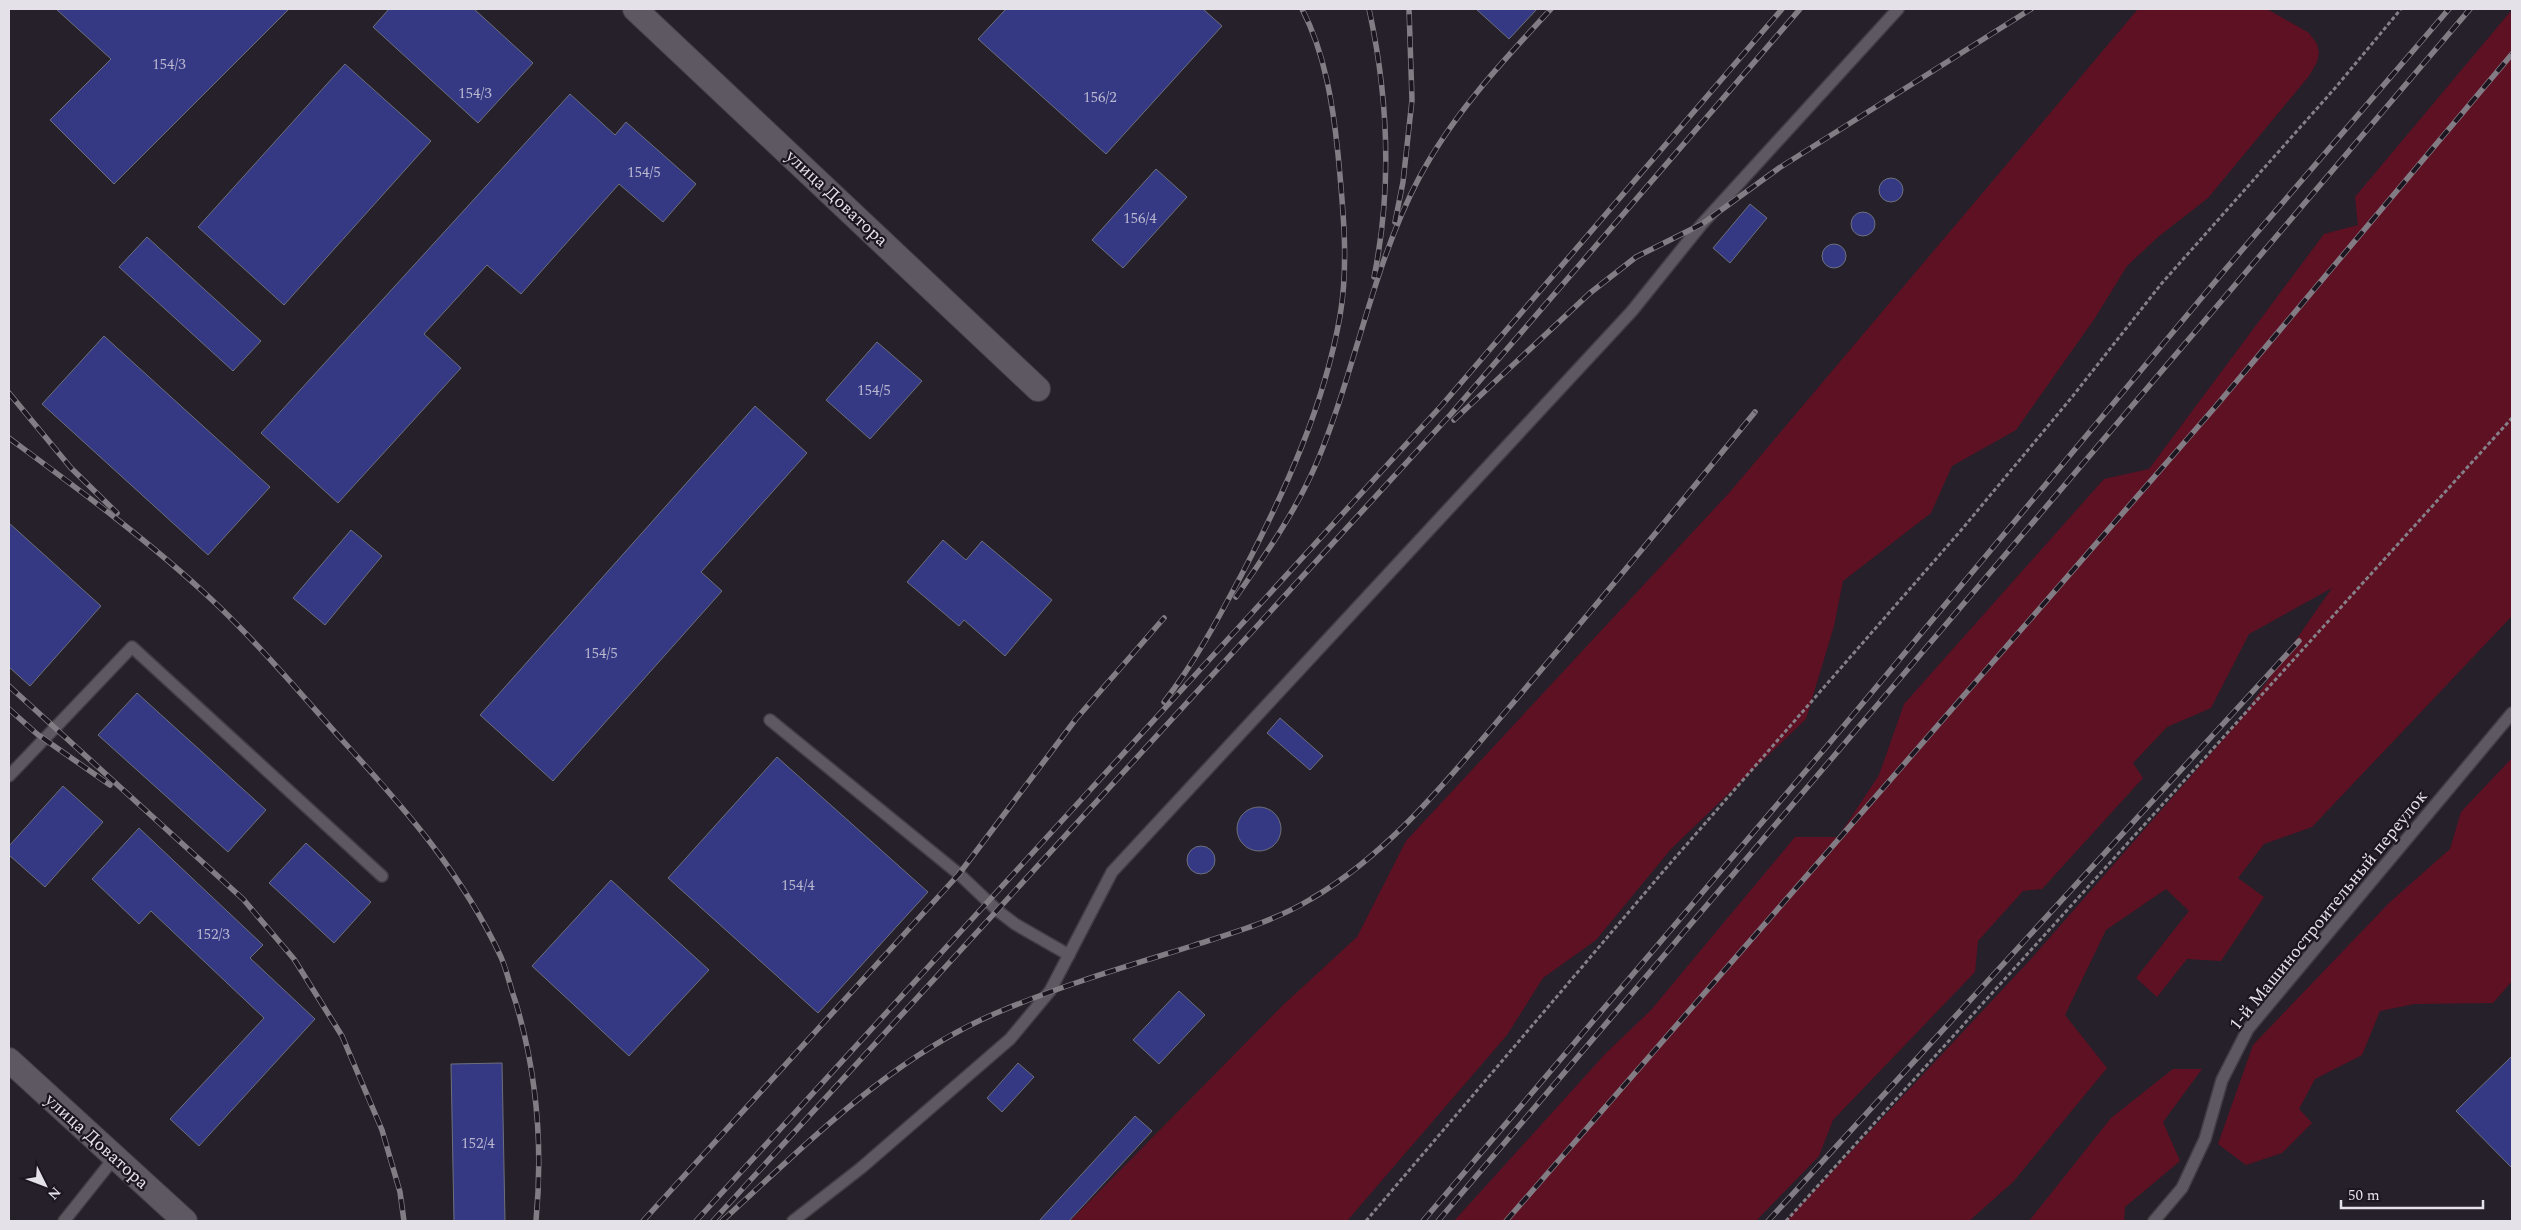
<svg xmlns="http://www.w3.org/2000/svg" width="2521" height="1230" viewBox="0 0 2521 1230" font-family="Spectral,serif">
	<rect width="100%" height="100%" fill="#252029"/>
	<g fill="#5f1124">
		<path d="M2138 9H2267L2309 33 2317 44 2319 53 2317 62 2309 76 2208 198 2158 237 2127 266 2095 318 2016 430 1952 466 1931 513 1843 581 1834 626 1806 719 1671 849 1596 940 1543 978 1507 1035 1347 1221H1070L1282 1006 1357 937 1406 841 1729 493Z"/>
		<path d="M2510 12H2512V616L2312 827 2264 844 2238 878 2264 897 2221 961 2187 959 2157 997 2136 978 2189 911 2166 889 2106 930 2065 1015 2107 1068 2013 1182 1969 1221H1786L2030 960 2240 720 2332 588 2249 634 2211 708 2167 727 2133 763 2143 778 2042 889 2023 891 1978 941 1975 972 1833 1120 1819 1156 1756 1221H1454L1606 1053 1651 1010 1795 837H1838L1879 775 1904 704 2104 479 2149 469 2324 234 2358 225 2355 197Z"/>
		<path d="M2512 758V981L2493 1003 2414 1004 2380 1011 2362 1055 2315 1079 2299 1109 2312 1123 2282 1153 2246 1165 2218 1144 2253 1045 2390 902 2450 849 2461 812Z"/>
		<path d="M2173 1069H2202L2163 1122 2180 1161 2125 1207 2124 1221H2029L2111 1118Z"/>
	</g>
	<g fill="#353984" stroke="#6d6f7b">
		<path d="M56 9H289L114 184 50 120 111 59Z"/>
		<path d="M389 9H474L533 63 478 123 373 27Z"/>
		<path d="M1006 9H1203L1222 26 1106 154 978 39Z"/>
		<path d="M1476 9H1537L1509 39Z"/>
		<path d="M345 64 431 141 284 305 198 227Z"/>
		<path d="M570 94 615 135 626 122 696 184 663 222 619 184 521 294 487 265 424 334 461 368 338 503 261 433Z"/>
		<path d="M1156 169 1187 197 1123 268 1092 240Z"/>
		<circle cx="1891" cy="190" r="12"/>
		<path d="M1750 204 1767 218 1730 263 1713 248Z"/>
		<circle cx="1863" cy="224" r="12"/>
		<path d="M147 237 261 341 233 371 119 267Z"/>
		<circle cx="1834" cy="256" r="12"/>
		<path d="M104 336 270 487 208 555 42 404Z"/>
		<path d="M877 342 922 381 870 439 826 400Z"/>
		<path d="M755 406 807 453 701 572 722 591 553 781 480 715Z"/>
		<path d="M9 523 101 606 30 686 9 667Z"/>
		<path d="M351 530 382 556 325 625 293 598Z"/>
		<path d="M943 540 966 560 982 541 1052 600 1005 656 964 620 959 626 907 582Z"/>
		<path d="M137 693 266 810 228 852 98 735Z"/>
		<path d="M1280 718 1323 756 1310 770 1267 733Z"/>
		<path d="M777 757 928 892 818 1013 668 878Z"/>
		<path d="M63 786 103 822 45 887 9 855V846Z"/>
		<circle cx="1259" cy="829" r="22"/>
		<path d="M139 828 263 945 250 958 315 1019 199 1146 170 1119 264 1018 151 911 139 924 92 879Z"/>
		<path d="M306 843 371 902 334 943 269 883Z"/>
		<circle cx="1201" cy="860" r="14"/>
		<path d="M611 880 709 970 629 1056 532 966Z"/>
		<path d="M1179 991 1205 1015 1159 1064 1133 1040Z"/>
		<path d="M2512 1056V1168L2456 1111Z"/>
		<path d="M502 1063 505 1221H454L451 1064Z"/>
		<path d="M1018 1063 1034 1077 1002 1112 987 1098Z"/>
		<path d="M1135 1116 1152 1131 1069 1221H1039Z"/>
	</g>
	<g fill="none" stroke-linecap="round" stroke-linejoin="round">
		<g stroke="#423d45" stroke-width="14">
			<g id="lane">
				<path d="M770 720 959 874 998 911 1015 924 1069 955"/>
				<path d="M9 776 132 647 382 876"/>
				<path d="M64 1221 115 1157"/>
				<path d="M793 1221 861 1168 1010 1039 1050 991 1112 872 1632 311 1702 224 1898 9"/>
				<path d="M2154 1221 2182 1188 2205 1139 2222 1080 2248 1029 2512 713"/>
			</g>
		</g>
		<g stroke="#423d45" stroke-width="26">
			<g id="street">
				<path d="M635 9 1038 389"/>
				<path d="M9 1060 185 1221"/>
			</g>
		</g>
		<g stroke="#858088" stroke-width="3" stroke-dasharray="4 2.5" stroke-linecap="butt">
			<path d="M1366 1221 1667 867 1963 528 2072 397 2162 283 2336 87 2401 9"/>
			<path d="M1786 1221 2512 418"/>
		</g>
		<use href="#lane" stroke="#5e5863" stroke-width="11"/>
		<use href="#street" stroke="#5e5863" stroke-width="24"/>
		<g stroke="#827d85" stroke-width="5.5">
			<g id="rail">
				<path d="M1369 9C1388 96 1392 189 1374 277"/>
				<path d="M1395 222 1403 182 1412 100 1409 9"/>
				<path d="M9 393 71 468 117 513"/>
				<path d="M1454 420 1590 293 1636 257 1702 224 1779 168 2031 9"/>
				<path d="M9 438C78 489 148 540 211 599 258 643 300 693 343 741 405 809 462 873 501 957 507 971 510 986 515 1000 537 1072 543 1146 536 1221"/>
				<path d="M1236 597C1266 554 1296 511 1317 462 1356 369 1372 267 1419 178 1453 114 1502 62 1551 9"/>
				<path d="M9 686 243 899 294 959 342 1036 382 1130 400 1192 404 1221"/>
				<path d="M1164 702C1196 661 1220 615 1244 570 1286 489 1324 406 1340 316 1349 263 1343 208 1338 154 1333 105 1325 53 1302 9"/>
				<path d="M9 709 37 734 110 785"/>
				<path d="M643 1221 959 874 1076 719 1164 618"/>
				<path d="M696 1221 1442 405 1782 9"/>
				<path d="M713 1221 1451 414 1800 9"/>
				<path d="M722 1221C808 1143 892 1056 1001 1011 1063 985 1128 966 1192 946 1232 933 1275 921 1311 899 1392 852 1453 773 1513 703 1595 607 1675 510 1755 412"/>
				<path d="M1423 1221 1827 746 2224 271 2449 9"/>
				<path d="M1438 1221 2470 9"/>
				<path d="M1506 1221 2216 406 2512 54"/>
				<path d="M1768 1221 2299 641"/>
			</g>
		</g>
		<use href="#rail" stroke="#1b1620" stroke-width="4" stroke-dasharray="11" stroke-linecap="butt"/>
	</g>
	<g text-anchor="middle" stroke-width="4.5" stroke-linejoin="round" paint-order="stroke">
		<g font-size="15" fill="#b9b7cf">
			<text x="169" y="69">154/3</text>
			<text x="475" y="98">154/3</text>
			<text x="1100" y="102">156/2</text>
			<text x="644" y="177">154/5</text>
			<text x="1140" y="223">156/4</text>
			<text x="874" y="395">154/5</text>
			<text x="601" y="658">154/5</text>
			<text x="798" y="890">154/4</text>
			<text x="213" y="939">152/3</text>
			<text x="478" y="1148">152/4</text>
		</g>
		<g font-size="18" fill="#e5e1e8" stroke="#1b1620">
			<text transform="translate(837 198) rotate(43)" y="6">улица Доватора</text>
			<text transform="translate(2328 910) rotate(-51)" y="6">1-й Машиностроительный переулок</text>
			<text transform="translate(97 1141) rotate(42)" y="6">улица Доватора</text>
		</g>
	</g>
	<rect width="2521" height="1230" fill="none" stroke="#e5e1e8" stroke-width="20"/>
	<g transform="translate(45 1185) rotate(132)" stroke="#1b1620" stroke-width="4" paint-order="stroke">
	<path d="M0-4L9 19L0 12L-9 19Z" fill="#e5e1e8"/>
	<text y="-8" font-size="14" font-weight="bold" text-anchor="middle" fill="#e5e1e8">N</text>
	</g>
	<path d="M2341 1200v8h142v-8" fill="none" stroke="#e5e1e8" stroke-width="2.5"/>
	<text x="2348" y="1200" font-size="15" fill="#e5e1e8" stroke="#1b1620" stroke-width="4" paint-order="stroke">50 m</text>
</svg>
